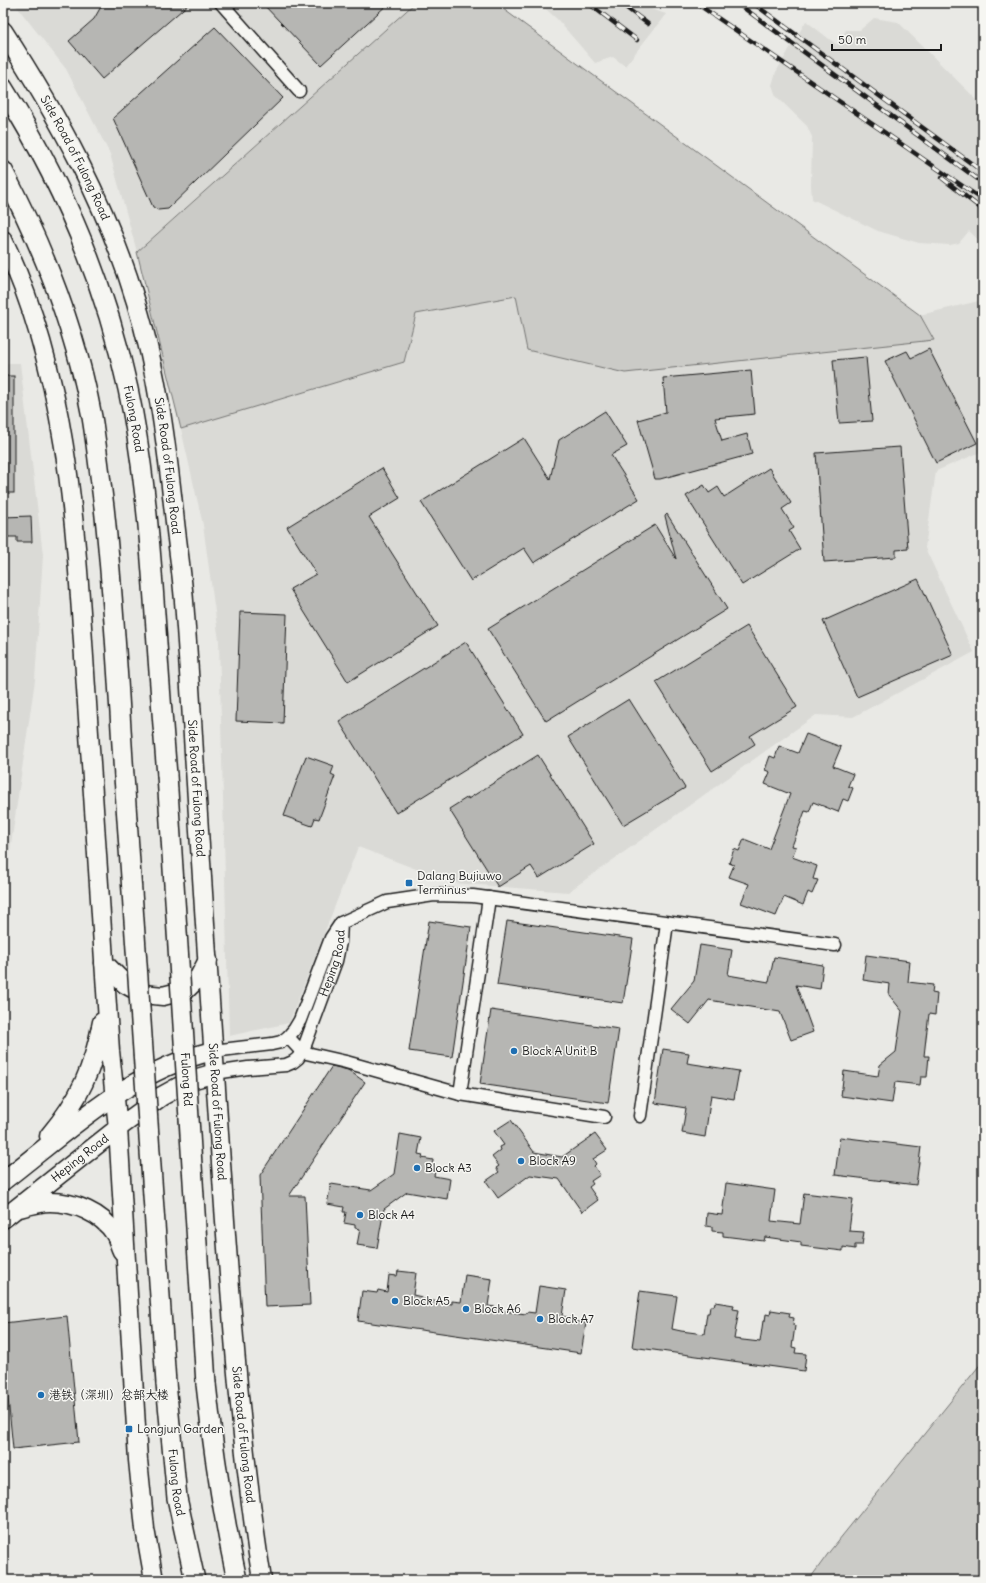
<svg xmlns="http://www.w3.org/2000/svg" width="986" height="1583" viewBox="0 0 986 1583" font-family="Delius,'LXGW WenKai TC',sans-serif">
	<rect width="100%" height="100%" fill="#e9e9e5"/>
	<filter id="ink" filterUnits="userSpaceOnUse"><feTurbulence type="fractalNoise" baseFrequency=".025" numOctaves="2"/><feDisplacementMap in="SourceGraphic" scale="8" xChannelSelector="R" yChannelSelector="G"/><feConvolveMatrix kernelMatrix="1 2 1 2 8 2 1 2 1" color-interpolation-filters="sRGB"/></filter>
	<g filter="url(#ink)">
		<g fill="#dadad6">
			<path d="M14 3H415L137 252 110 154 66 69Z"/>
			<path d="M539 3H642L648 8 666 14 625 66 613 57 595 63 557 19Z"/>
			<path d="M874 18 898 22 983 106V244L969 231 959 243 950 245 919 243 878 231 812 199 811 185 812 137 807 126 776 96 772 85 776 72 806 21 837 45 846 30H860Z"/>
			<path d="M516 295 527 350 934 339 920 315 983 300V451L936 471 925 548 974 652 853 717 816 715 568 892 453 883 358 847 289 1023 229 1036 219 641 203 525 181 429 404 362 416 314Z"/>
			<path d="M3 363H20L43 555 35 680 3 899Z"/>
		</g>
		<g fill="#cbcbc7" stroke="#747472">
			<path d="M415 3H495L920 315 934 340 625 373 527 350 516 296 416 314 404 362 181 429 137 252Z"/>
			<path d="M983 1361V1580H809L830 1551Z"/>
		</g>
		<g fill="#b6b6b3" stroke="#1c1c1c">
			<path d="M103 3H190L102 79 69 41 94 19Z"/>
			<path d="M262 3H389L321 65Z"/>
			<path d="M215 27 283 98 168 209 158 210 153 207 113 118Z"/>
			<path d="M929 349 977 443 936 463 885 361 907 351 911 358Z"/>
			<path d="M866 357 872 421 839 423 833 360Z"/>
			<path d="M751 370 755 414 715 418 722 441 747 434 752 454 660 479H655L638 420 666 412 663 378Z"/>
			<rect x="3" y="376" width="11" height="117"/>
			<path d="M605 411 627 446 611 455 639 499 534 563 524 548 471 581 421 502 524 438 550 479 559 440Z"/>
			<path d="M900 447 908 549 896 550V557L824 562 816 453Z"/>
			<path d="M382 468 400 498 369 517 438 626 348 682 290 589 316 574 287 527Z"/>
			<path d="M769 468 791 503 782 509 794 528 789 531 800 549 742 585 686 496 704 485 709 493 718 487 724 497Z"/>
			<path d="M667 514 727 609 546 721 488 629 655 525 676 559 665 516Z"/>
			<path d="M31 516 32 542H17V537H3V517Z"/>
			<path d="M918 579 953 655 857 697 823 621Z"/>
			<path d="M240 612 287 614 283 723 236 721Z"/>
			<path d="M747 626 797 707 750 736 755 744 712 771 656 682Z"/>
			<path d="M466 642 523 734 396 813 339 721Z"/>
			<path d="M629 699 685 788 623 825 568 737Z"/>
			<path d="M806 734 841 747 833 766 853 774 848 786 853 788 848 801 843 799 838 812 813 802 809 812 805 811 792 846 796 847 792 857 817 866 813 879 818 880 812 894 808 892 803 905 784 897 776 916 741 903 749 884 729 877 734 865 729 863 734 849 739 851 744 839 769 849 790 794 765 784 770 772 765 770 770 756 775 758 779 746 798 753Z"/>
			<path d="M538 755 594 844 539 878 531 866 498 887 449 809 468 797V799Z"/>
			<path d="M306 756 334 766 331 774 335 776 319 819 315 818 312 826 284 816Z"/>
			<path d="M429 921 471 927 452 1057 409 1051Z"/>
			<path d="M507 921 633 939 623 1003 497 985Z"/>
			<path d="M700 945 732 950 728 975 769 982 774 957 823 965 820 989 796 985 813 1032 791 1040 780 1012 709 1000 690 1024 671 1009 694 981Z"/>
			<path d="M866 955 910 961 908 982 933 985 932 993 937 994 935 1015 929 1014 926 1038 924 1056H929L927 1077H921L920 1085 895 1082 892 1103 841 1096 844 1071 878 1076 880 1065 896 1052 902 1011 889 995 890 984 863 980Z"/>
			<path d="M491 1010 619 1029 608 1103 480 1084Z"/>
			<path d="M663 1049 689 1053 687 1063 739 1071 734 1099 711 1095 705 1137 682 1133 686 1108 655 1103Z"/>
			<path d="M332 1066 348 1070 365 1082 289 1196H305L310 1305 265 1307 260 1175Z"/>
			<path d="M511 1120 534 1152 562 1157 595 1134 607 1150 593 1159 596 1164 594 1166 600 1175 591 1181 593 1184 589 1187 598 1200 582 1212 559 1179 530 1175 498 1198 486 1181 499 1172 496 1168 499 1166 492 1157 501 1150 500 1147 504 1145 494 1131Z"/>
			<path d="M400 1134 421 1138 418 1154 423 1155 422 1158 433 1160 432 1171H435L434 1176 450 1179 447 1199 407 1192 384 1209 377 1248 357 1245 360 1229 355 1228V1225L344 1223 346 1212H343L344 1207 327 1204 331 1184 371 1190 394 1174Z"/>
			<path d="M840 1137 921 1147 916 1185 835 1175Z"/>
			<path d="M726 1183 775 1190 771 1221 800 1224 804 1193 853 1199 849 1231 864 1232 862 1245H855V1249L843 1247V1251L801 1246V1242L765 1237 764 1241 723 1236V1232L712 1231V1227L706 1226 707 1213 722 1215Z"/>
			<path d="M398 1271 416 1273 413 1295 422 1297 421 1299 452 1304V1301L461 1302 465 1275 492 1279 488 1306 496 1307V1310L526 1314 527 1312 535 1313 539 1286 566 1290 562 1316 571 1318 570 1321 586 1323 581 1353 358 1321 362 1291 377 1293 378 1290 387 1292 389 1275 397 1276Z"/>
			<path d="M640 1291 677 1296 672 1329 681 1331 704 1334 707 1313H709L710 1306H714L715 1302 734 1305 733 1309 739 1310 734 1339 760 1342 763 1321H765L766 1314 770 1315 771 1310 790 1313 789 1317 794 1318 793 1325 795 1326 792 1347 796 1348 795 1353 806 1354 804 1371 632 1347Z"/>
			<path d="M67 1316 79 1442 13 1449 3 1347V1323Z"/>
		</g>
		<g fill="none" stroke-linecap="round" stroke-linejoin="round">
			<g stroke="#1c1c1c" stroke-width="15">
				<g id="minor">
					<path d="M221 3 299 91"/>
					<path d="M288 1037 302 1052 346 1062 460 1094 604 1117"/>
					<path d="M213 1051 272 1044 281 1042 288 1037 294 1030 300 1020 331 938 341 923 387 902 434 895 473 896 835 945"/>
					<path id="s1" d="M215 1073 248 1068 286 1065 293 1062 298 1058 305 1045 336 961 340 942 341 923"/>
					<path d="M460 1094 489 898"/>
					<path d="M640 1116 667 923"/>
				</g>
			</g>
			<g stroke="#1c1c1c" stroke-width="21">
				<g id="primary">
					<path id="s2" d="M3 31C58 116 107 205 136 302 158 373 167 448 175 522 178 549 182 575 184 601 188 652 191 702 194 753 204 904 213 1056 224 1207 233 1332 242 1456 262 1580"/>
					<path d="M3 240C70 379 76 536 86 688 94 809 102 930 110 1051L118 1128 138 1460 145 1529 154 1580"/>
					<path d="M104 963 125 984 143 994 163 996 186 990 199 977 208 960"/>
					<path d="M49 1136C80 1099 93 1069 102 1022"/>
					<path d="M3 1181C68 1131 131 1070 213 1051"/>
					<path d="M20 1208C30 1205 40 1202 50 1202 74 1202 102 1213 115 1234 118 1239 119 1245 122 1251"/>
					<path id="s3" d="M3 1219 118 1128 162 1096 191 1080 215 1073"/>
				</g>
			</g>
			<g stroke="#1c1c1c" stroke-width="22">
				<g id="trunk">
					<path id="s4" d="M3 88C61 180 105 283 128 389 143 458 149 529 154 600 158 658 162 717 167 775"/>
					<path d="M3 171C44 249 76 331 92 417 97 447 100 477 104 507 114 597 118 686 124 776"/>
					<path id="s5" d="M166 1383 177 1498 195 1580"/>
					<path d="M206 1384C213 1450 223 1515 237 1580"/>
				</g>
			</g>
			<use href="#minor" stroke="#f6f6f2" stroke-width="12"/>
			<use href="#primary" stroke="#f6f6f2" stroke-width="18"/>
			<use href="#trunk" stroke="#f6f6f2" stroke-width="19"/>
			<g stroke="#1c1c1c" stroke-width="4.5">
				<g id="rail">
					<path d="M588 3 637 40"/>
					<path d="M620 3 648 24"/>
					<path d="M696 3 983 200"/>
					<path d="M737 3 983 183"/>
					<path d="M753 3 983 172"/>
					<path d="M942 178 983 210"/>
				</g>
			</g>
			<use href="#rail" stroke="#f6f6f2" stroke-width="3" stroke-dasharray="9" stroke-linecap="butt"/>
			<g stroke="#1c1c1c" stroke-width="22" stroke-linecap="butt">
				<g id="trunk-bridge">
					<path id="s6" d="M167 775 206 1384"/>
					<path d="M124 776 166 1383"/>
				</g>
			</g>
			<use href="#trunk-bridge" stroke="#f6f6f2" stroke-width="19"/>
		</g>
	</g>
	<g fill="#1f6fb2" stroke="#f6f6f2" stroke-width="1.5">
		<rect x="405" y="879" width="8" height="8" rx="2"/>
		<circle cx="514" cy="1051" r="4"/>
		<circle cx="521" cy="1161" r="4"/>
		<circle cx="417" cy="1168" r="4"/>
		<circle cx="360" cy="1215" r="4"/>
		<circle cx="395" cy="1301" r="4"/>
		<circle cx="466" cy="1309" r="4"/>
		<circle cx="540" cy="1319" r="4"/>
		<circle cx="41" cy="1395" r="4"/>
		<rect x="125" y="1425" width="8" height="8" rx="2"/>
	</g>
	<g text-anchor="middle" stroke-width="3" stroke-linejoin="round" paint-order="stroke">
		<g font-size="12" fill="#1c1c1c" stroke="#f6f6f2">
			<text dy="4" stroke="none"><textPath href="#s2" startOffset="146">Side Road of Fulong Road</textPath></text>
			<text dy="4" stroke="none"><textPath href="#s4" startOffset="358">Fulong Road</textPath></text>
			<text dy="4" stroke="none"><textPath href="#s2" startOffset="470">Side Road of Fulong Road</textPath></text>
			<text dy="4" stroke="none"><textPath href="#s2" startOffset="794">Side Road of Fulong Road</textPath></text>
			<text dy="4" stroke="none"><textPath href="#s1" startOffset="187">Heping Road</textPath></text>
			<text dy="4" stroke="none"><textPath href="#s6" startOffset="305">Fulong Rd</textPath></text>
			<text dy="4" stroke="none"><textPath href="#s2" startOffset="1118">Side Road of Fulong Road</textPath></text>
			<text dy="4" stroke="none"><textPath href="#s3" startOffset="98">Heping Road</textPath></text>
			<text dy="4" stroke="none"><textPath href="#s2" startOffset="1442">Side Road of Fulong Road</textPath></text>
			<text dy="4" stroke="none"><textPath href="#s5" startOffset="100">Fulong Road</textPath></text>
		</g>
		<g font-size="12" fill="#1c1c1c" stroke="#f6f6f2" text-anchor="start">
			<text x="417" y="880">Dalang Bujiuwo<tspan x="417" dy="14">Terminus</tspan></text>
			<text x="522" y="1055">Block A Unit B</text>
			<text x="529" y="1165">Block A9</text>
			<text x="425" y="1172">Block A3</text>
			<text x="368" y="1219">Block A4</text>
			<text x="403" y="1305">Block A5</text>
			<text x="474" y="1313">Block A6</text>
			<text x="548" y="1323">Block A7</text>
			<text x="49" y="1399">港铁（深圳）总部大楼</text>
			<text x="137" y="1433">Longjun Garden</text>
		</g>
	</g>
	<rect width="986" height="1583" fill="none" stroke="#f6f6f2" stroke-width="16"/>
	<rect x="8" y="8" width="970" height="1567" fill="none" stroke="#1c1c1c" stroke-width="1.5" filter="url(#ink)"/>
	<path d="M832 44v6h109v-6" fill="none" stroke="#1c1c1c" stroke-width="2"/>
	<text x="838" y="44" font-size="12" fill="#1c1c1c" stroke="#f6f6f2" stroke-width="3" paint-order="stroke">50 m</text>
</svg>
